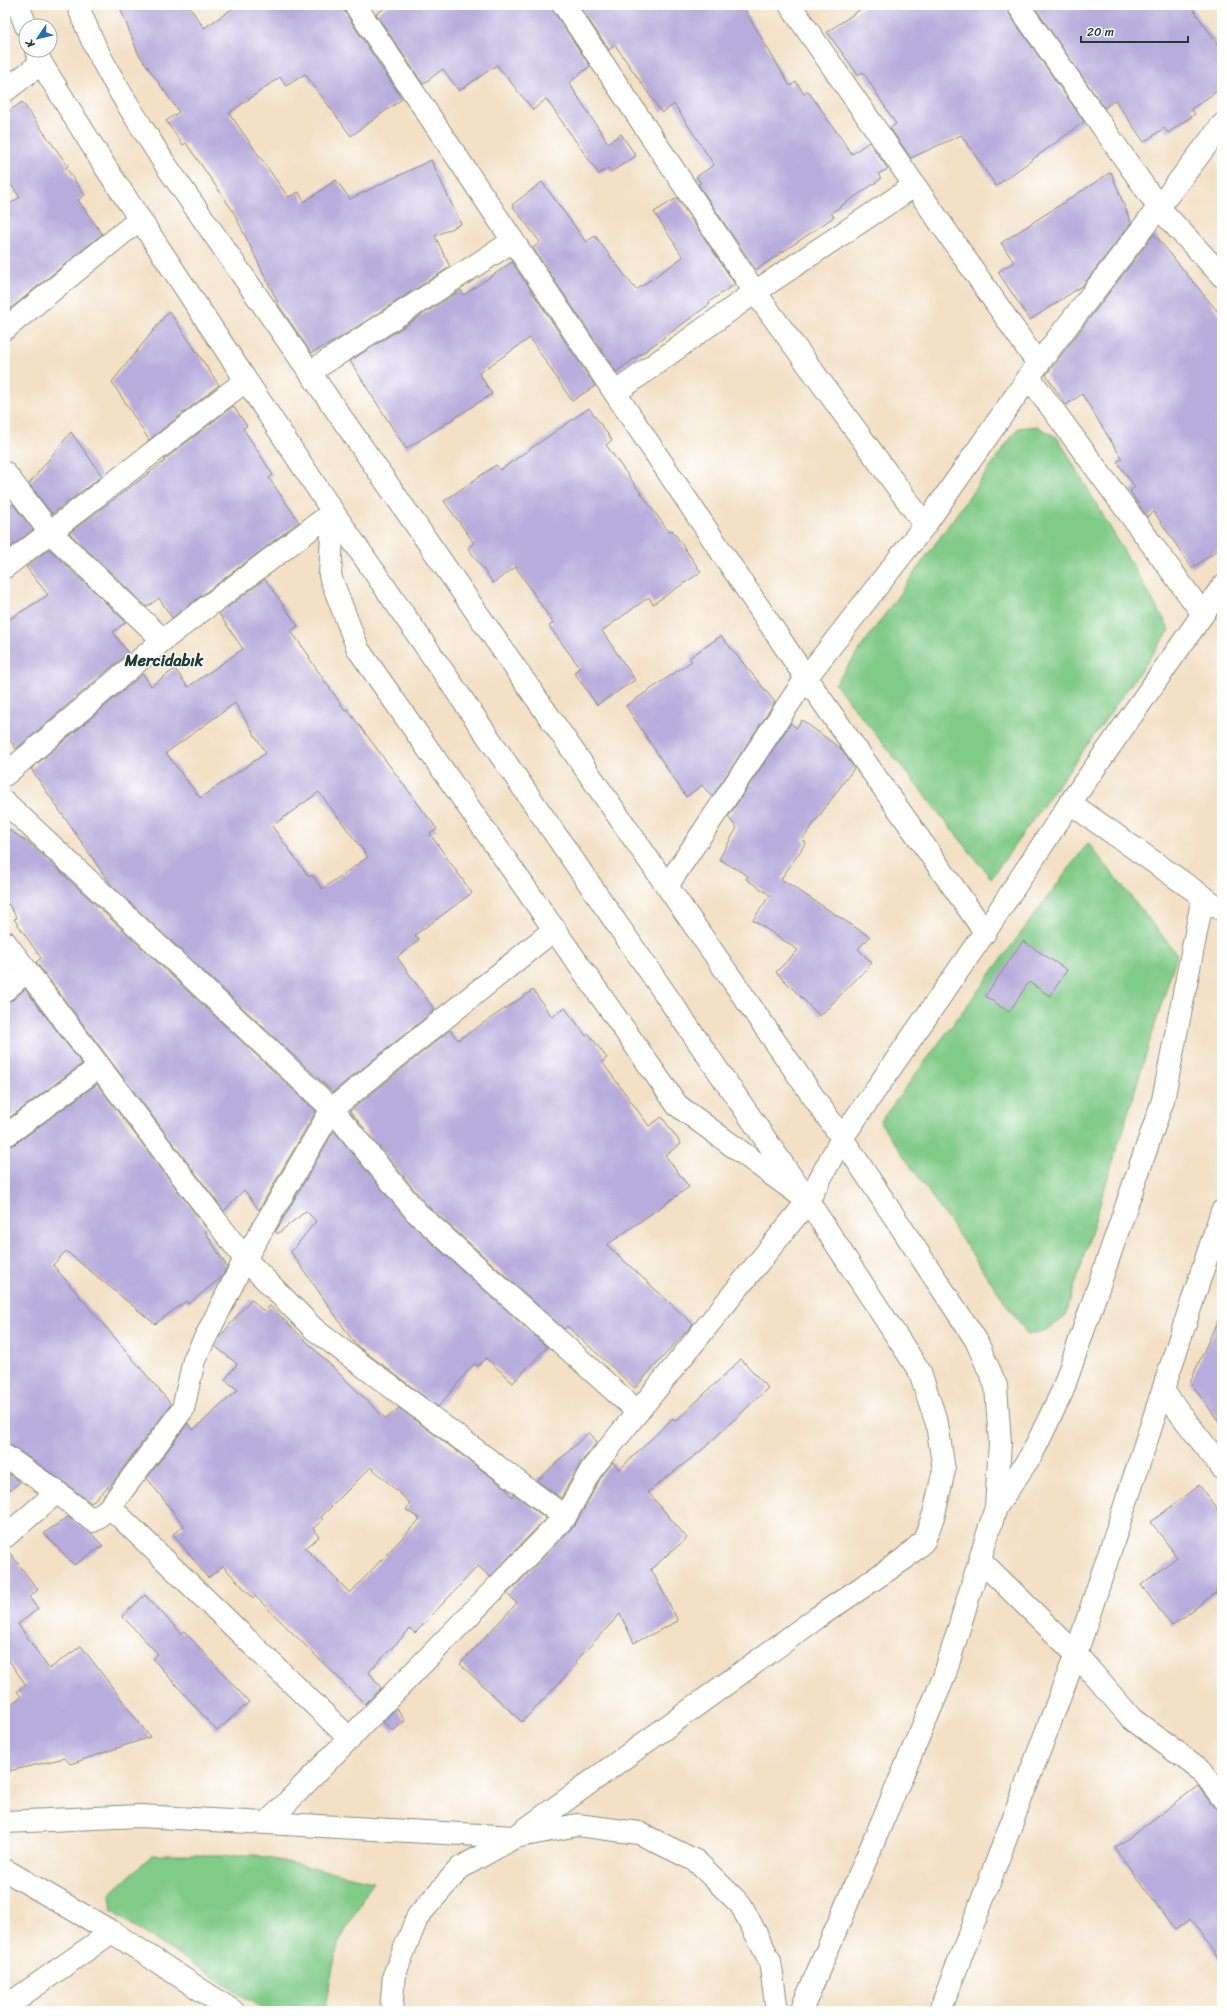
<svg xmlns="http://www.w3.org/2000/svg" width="1227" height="2016" viewBox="0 0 1227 2016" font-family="Sriracha,sans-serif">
	<rect width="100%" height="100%" fill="#fff"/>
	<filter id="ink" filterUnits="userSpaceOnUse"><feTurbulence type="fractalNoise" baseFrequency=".025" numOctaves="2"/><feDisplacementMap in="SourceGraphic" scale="8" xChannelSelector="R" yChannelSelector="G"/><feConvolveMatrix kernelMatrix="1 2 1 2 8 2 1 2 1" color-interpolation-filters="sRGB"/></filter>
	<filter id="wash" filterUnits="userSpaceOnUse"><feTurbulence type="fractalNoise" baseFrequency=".012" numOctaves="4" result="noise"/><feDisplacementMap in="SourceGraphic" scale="16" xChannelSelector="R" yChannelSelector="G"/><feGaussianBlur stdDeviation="0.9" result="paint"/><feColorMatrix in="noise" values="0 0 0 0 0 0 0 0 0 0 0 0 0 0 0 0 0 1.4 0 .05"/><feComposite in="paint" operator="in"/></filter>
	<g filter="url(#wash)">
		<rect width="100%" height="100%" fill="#f3e0c5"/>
		<g fill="#81cb88" stroke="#50845e">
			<path d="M1037 426 1058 438 1170 630 991 878 835 684 1018 428Z"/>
			<path d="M1088 843 1177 954 1065 1317 1049 1329 1028 1335 880 1122Z"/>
			<path d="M152 1855H255L373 1881 338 1944 324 2011H266L112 1912 110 1894Z"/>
		</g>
		<g id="blocks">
			<g fill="#b7acdb" fill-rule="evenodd">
				<path d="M119 5H188L204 28 238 5H343L345 12 402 99 351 136 305 74 286 86 280 77 229 113 288 197 299 192 304 202 336 180 350 199 431 160 461 224 435 236 450 267 333 342 311 353 280 307 233 211 186 143 183 145 166 121 179 112 138 53Z"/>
				<path d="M389 5H552L554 12 590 66 569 83 608 143 621 134 636 156 611 172 608 168 599 174 546 99 533 110 497 65 459 91 443 69 423 84 376 14Z"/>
				<path d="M579 5H742L790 86 796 82 804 94 808 91 852 154 869 142 888 169 878 174 881 179 831 213 834 217 756 270 698 184 701 183 696 177 714 165 674 104 662 113 615 45 609 50Z"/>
				<path d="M867 5H1006L1008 12 1084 122 996 186 961 135 911 158 890 128 896 124 863 72 858 75 827 32Z"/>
				<path d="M1033 5H1190L1222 50V88L1191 109 1195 114 1168 133 1164 128 1144 142 1115 100 1104 108Z"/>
				<path d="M22 102 68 166 66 168 85 195 78 200 102 234 5 313V207L20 197 5 177V114Z"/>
				<path d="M1111 172 1131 223 1082 286 1030 320 998 272 1014 262 1001 243Z"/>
				<path d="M542 182 586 242 595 236 636 290 683 257 654 212 677 198 735 284 709 302 710 304 616 372 533 248 540 242 512 205Z"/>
				<path d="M1154 234 1222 317V547L1192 568 1154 512 1147 517 1130 491 1135 487 1117 462 1122 459 1082 394 1066 405 1046 375Z"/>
				<path d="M512 262 595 386 572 401 530 338 479 373 492 394 406 449 350 361 461 290 464 295Z"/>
				<path d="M169 311 219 385 149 440 112 382Z"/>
				<path d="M233 406 247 426 243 428 273 475 269 478 299 522 172 618 159 598 147 607 69 533 165 461 164 460Z"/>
				<path d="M589 408 612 440 606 445 669 532 672 530 701 572 653 604 649 597 602 631 635 680 597 705 574 672 580 668 549 626 553 623 516 567 493 583 468 548 474 543 444 501 496 465 500 470Z"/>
				<path d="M71 432 102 476 52 514 29 484Z"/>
				<path d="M13 504 33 530 11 547 5 540V513Z"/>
				<path d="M49 549 126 622 113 632 128 653 16 749 5 733V622L48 595 26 567Z"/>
				<path d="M265 579 298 626 291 631 310 657 309 658 345 710 347 709 437 829 430 834 472 893 415 935 419 940 397 957 435 1010 333 1092 111 885 31 769 143 674 151 686 175 669 188 687 243 649 219 614ZM235 703 266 753 200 798 166 753ZM319 792 368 857 322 889 312 875 309 877 272 826Z"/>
				<path d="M721 636 775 702 712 797 702 785 686 797 626 706 692 661 689 658Z"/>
				<path d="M802 720 841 749 854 768 802 840 806 843 781 879 870 937 858 949 872 963 820 1016 776 972 798 950 753 920 770 895 746 879 748 876 719 859 737 828 728 817 791 723 796 728Z"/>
				<path d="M5 827 32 845 316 1111 259 1210 244 1190 224 1211 36 962 41 958 14 919 17 918 5 899Z"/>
				<path d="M1023 941 1067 970 1050 996 1029 982 1009 1012 985 996Z"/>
				<path d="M25 989 82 1064 5 1121V1002L13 1000Z"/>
				<path d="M533 990 552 1017 565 1008 586 1036 589 1034 607 1058 602 1062 649 1126 662 1117 681 1144 665 1155 689 1187 607 1245 693 1324 635 1388 567 1326 564 1329 425 1203 350 1111 450 1030 458 1040Z"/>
				<path d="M97 1084 207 1229 205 1231 227 1267 222 1277 188 1304 186 1301 155 1324 66 1251 53 1265 171 1404 112 1483 91 1503 64 1482 12 1446 5 1444V1146L15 1144Z"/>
				<path d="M334 1131 408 1221 547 1347 513 1383 486 1358 478 1366 475 1363 438 1407 356 1345 291 1252 316 1221 306 1211 277 1234 276 1231Z"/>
				<path d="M251 1299 264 1312 270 1306 386 1419 399 1408 506 1488 512 1497 514 1494 546 1518 490 1577 478 1566 415 1633 410 1629 369 1672 381 1688 365 1704 255 1596 253 1598 223 1566 208 1578 173 1534 184 1526 147 1478 188 1423 193 1430 238 1390 225 1380 237 1364 215 1346 219 1338ZM371 1467 410 1503 406 1510 420 1519 350 1593 305 1548 319 1537 313 1528 323 1520 321 1517Z"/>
				<path d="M1222 1311V1426L1190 1382Z"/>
				<path d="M741 1359 768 1388 702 1450 648 1492 687 1538 651 1569 678 1621 634 1643 620 1614 575 1662 577 1664 522 1722 460 1664 517 1603 507 1594 575 1525 601 1477 613 1462 619 1470 673 1418 676 1421Z"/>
				<path d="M589 1432 597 1442 580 1464 561 1498 537 1481Z"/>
				<path d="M5 1471 20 1482 5 1494Z"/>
				<path d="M1199 1485 1222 1516V1588L1172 1626 1141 1585 1177 1557 1151 1522Z"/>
				<path d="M68 1517 91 1533 103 1546 74 1565 44 1533Z"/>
				<path d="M5 1549H7L38 1590 29 1597 38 1609 18 1624 49 1669 81 1646 150 1737 70 1764 65 1758 5 1772V1708L21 1697 17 1691 26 1685 5 1655Z"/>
				<path d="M145 1595 181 1633 184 1631 249 1702 217 1731 153 1659 158 1654 122 1616Z"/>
				<path d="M396 1708 405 1721 393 1731 383 1722Z"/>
				<path d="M1198 1786 1212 1805 1222 1809V1962L1190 1919 1175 1930 1115 1848Z"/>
			</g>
		</g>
	</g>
	<g filter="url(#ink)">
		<use href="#blocks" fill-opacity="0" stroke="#898e7c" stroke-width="1"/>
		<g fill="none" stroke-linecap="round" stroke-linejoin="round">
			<g stroke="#898e7c" stroke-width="24">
				<g id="minor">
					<path d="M355 5 806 678 985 932"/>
					<path d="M564 5 755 292 925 525"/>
					<path d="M790 5 1038 364"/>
					<path d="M1018 5 1159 208 1222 276"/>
					<path d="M5 91 41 63"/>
					<path d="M5 329 140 219"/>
					<path d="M310 372 513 241"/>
					<path d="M1029 377 1203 614"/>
					<path d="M615 393 755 292 914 186"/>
					<path d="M5 473 50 532 163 640"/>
					<path d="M333 512 330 576 358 649 677 1105 804 1198"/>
					<path d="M5 567 245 381"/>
					<path d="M5 775 163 640 333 512"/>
					<path d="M5 802 332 1109 416 1212 638 1412"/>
					<path d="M1070 803 1222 910"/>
					<path d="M667 886 806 678 925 525 1038 364 1222 125"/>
					<path d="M5 942 245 1259 315 1330 565 1517"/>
					<path d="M5 990 27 971"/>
					<path d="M8 1134 99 1067"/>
					<path d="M1163 1391 1222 1468"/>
					<path d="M5 1456 57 1492 93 1521 110 1507 183 1409 194 1360 245 1259 332 1109 555 929"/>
					<path d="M110 1507 350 1739"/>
					<path d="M996 1507 1032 1454 1062 1392 1163 1100 1203 897"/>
					<path d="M5 1537 57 1492"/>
					<path d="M980 1560 1076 1654 1132 1719 1202 1771 1222 1797"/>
					<path d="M5 1822 140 1816 515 1837"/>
					<path d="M268 1822 565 1517 591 1470 808 1201 842 1138 985 932 1070 803 1222 587"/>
					<path d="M940 2011 1076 1654 1222 1211"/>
				</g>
			</g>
			<g stroke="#898e7c" stroke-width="24">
				<g id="major">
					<path d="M18 5 26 26"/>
					<path d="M78 5C97 61 132 111 163 161L842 1138 976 1340 996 1386 1000 1443 996 1507 944 1677 801 2011"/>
					<path d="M36 50 41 63 106 168 333 512 808 1201 920 1372 937 1424 944 1470 934 1514 924 1541 904 1559 818 1617 515 1837"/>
					<path d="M5 1870 112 1932 233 2011"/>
					<path d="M5 2007 112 1932"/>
					<path d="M391 2011 394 1975 418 1916 460 1868 515 1837 577 1825 639 1833 696 1861 741 1905 770 1961 777 2011"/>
				</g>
			</g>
			<use href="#minor" stroke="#fff" stroke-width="22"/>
			<use href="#major" stroke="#fff" stroke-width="22"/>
		</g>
	</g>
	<g text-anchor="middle" stroke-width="3" stroke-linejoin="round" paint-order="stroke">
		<g font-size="16" font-weight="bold" fill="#1f3d34" stroke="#fff">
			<text x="164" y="666">Mercidabık</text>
		</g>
	</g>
	<rect width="1227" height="2016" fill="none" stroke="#fff" stroke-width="20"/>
	<g transform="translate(38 38) rotate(235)"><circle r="19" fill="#ffffff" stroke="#a5b1ae"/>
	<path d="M0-3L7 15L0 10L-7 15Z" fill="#1f6fb2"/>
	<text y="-6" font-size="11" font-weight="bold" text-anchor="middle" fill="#1f3d34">K</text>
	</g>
	<path d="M1081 36v6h107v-6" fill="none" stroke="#1f3d34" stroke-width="2"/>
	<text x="1087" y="36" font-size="12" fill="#1f3d34" stroke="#ffffff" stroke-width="3" paint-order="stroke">20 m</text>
</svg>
